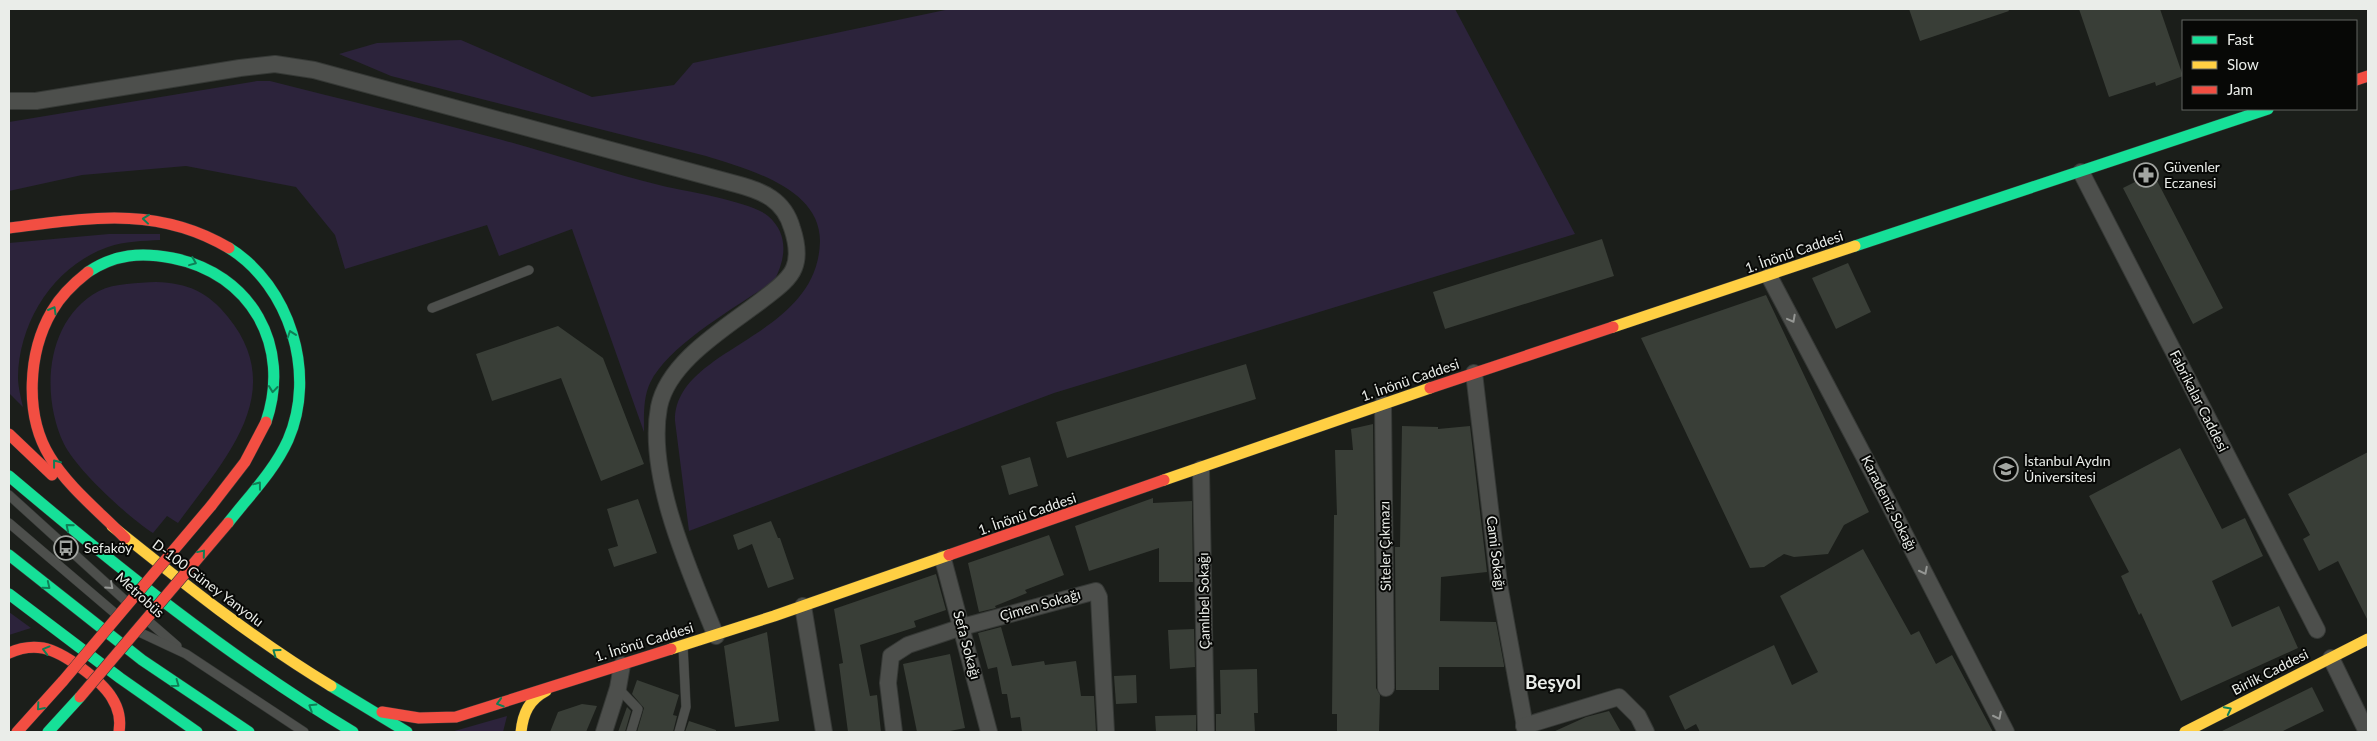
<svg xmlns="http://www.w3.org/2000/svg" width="2377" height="741" viewBox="0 0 2377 741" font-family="Lato,sans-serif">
	<rect width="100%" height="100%" fill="#1b1e1a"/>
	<g fill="#2c233b">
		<path d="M950 9H1455L1575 234 1054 393 689 531 675 421C674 346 818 340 820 241 820 187 746 169 706 156L391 76 339 54 377 43 461 40 592 97 674 85 693 63Z"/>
		<path d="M257 81H270C344 100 418 117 491 137 548 152 605 172 663 186 685 191 753 202 768 216 789 234 786 259 774 281 738 306 669 344 650 383 643 398 644 416 644 432L572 229 499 256 487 225 345 269 335 235 296 187 186 166 82 175 9 191V122Z"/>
		<path d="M109 234H160V240C143 241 125 241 108 247 54 266 19 321 18 377 18 387 21 398 23 407L9 393V243Z"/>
		<path d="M156 282C188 283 208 292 228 317 290 393 223 461 178 523L167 516 153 533C129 518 76 469 64 444 40 394 46 319 99 291 115 283 138 283 156 282Z"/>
		<path d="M9 612 31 628 9 635Z"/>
		<path d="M507 716 503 732H451Z"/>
	</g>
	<g fill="#393e37">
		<path d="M1909 9H2008L2009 11 1920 41Z"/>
		<path d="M2079 9H2160L2183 76 2156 86 2155 82 2109 97Z"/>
		<path d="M2153 173 2223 308 2193 324 2123 188Z"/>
		<path d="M1602 239 1614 276 1445 329 1433 292Z"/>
		<path d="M1848 263 1871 312 1836 329 1812 278Z"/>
		<path d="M1766 295 1869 512 1844 525 1828 554 1794 557 1784 554 1764 567 1750 568 1641 338Z"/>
		<path d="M558 326 603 358 644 464 601 481 561 378 492 401 476 354Z"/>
		<path d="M1246 364 1256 399 1067 458 1056 422Z"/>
		<path d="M1373 424 1376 688 1380 695 1379 732H1337V714H1332L1334 515H1337L1335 450H1353L1351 429Z"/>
		<path d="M1402 426 1438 427V429L1470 426 1487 572 1441 577 1440 621 1496 622 1504 665V667H1439V690H1396L1395 547H1400Z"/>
		<path d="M2180 448 2222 529 2245 518 2263 556 2212 581 2232 627 2279 606 2298 648 2181 701 2141 613 2139 615 2121 576 2129 572 2089 496Z"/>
		<path d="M2368 452V621L2338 561 2319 571 2303 539 2310 535 2288 494Z"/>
		<path d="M1030 457 1038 486 1009 495 1001 466Z"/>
		<path d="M1153 498V503L1192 501 1193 582H1159V548L1089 571 1075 526Z"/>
		<path d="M638 499 657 553 614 567 608 549 618 546 607 509Z"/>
		<path d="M771 521 778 538H780L794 579 768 588 752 544 738 550 733 535Z"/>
		<path d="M1049 535 1064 575 1025 590 1027 593 995 606 996 608 979 612 968 563Z"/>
		<path d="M1863 549 1911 635 1919 631 1936 664 1952 655 1993 732H1700L1696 724 1685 730 1669 696 1774 645 1792 685 1818 672 1780 596Z"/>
		<path d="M936 574 946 610 914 621 916 627 860 645 870 696 877 695 881 732H848L839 664 843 663 834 609Z"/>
		<path d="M1001 627 1012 666 1044 661 1045 665 1076 661 1081 696H1094L1096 732H1022L1020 717 1011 718 1007 694H1002L997 667 988 669 978 633Z"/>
		<path d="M1194 629 1195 667 1170 669 1168 630Z"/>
		<path d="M767 632 779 721 735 727 724 646Z"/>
		<path d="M950 654 965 728 945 732H917L903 664Z"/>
		<path d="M1257 669 1258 713H1254L1255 732H1216V714H1221L1220 670Z"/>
		<path d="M1136 675 1137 703 1116 704 1114 676Z"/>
		<path d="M637 680 679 695 673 715 677 716 673 732H637L644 708 632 694Z"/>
		<path d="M2312 687 2324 711 2281 732H2220Z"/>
		<path d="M582 704 597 706 586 732H550L558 712Z"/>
		<path d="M627 707 631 711 625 732H618Z"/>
		<path d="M1609 711 1621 732H1553L1586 717Z"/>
		<path d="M1196 715V732H1156L1155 716Z"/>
		<path d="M689 721 716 730V732H685Z"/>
	</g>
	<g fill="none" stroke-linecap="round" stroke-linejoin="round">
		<g stroke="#363936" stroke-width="10">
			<g id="lane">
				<path d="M432 308 529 270"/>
				<path d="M9 495 128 603"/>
				<path d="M9 523 117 615"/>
				<path d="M147 620 177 646"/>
				<path d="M139 632 186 654 304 732"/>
				<path d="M618 688 638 709 631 732"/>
				<path d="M679 732 686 707 683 646"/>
			</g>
		</g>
		<g stroke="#363936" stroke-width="18">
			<g id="street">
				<path d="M9 101H36L240 68 275 64 314 70 736 184C763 191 784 200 792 228 796 240 799 256 794 268 789 281 772 292 762 300 727 327 668 361 659 407 646 476 690 572 716 636"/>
				<path d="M2081 172 2317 630"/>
				<path d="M1769 276 1887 500 2006 732"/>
				<path d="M1474 373 1499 584 1526 732"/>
				<path d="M1383 404 1386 688"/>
				<path d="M1201 469 1206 732"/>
				<path d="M943 559 989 732"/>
				<path d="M803 606 824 732"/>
				<path d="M2331 658 2367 732"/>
				<path d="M1524 726 1619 697 1638 716 1646 732"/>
				<path d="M604 732 618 688 622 665"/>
				<path d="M894 732 888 683 891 656 908 645 962 627 1096 591 1099 597 1106 732"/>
			</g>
		</g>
		<g stroke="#363936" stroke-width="12">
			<g id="fast">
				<path d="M1855 246 2268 109"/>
				<path d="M88 272C115 254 141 252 172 258 251 273 292 346 266 422"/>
				<path d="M9 476C119 569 230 658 353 732"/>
				<path d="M228 523C249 496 274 471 288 440 317 374 290 286 229 248"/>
				<path d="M9 555 142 660 249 732"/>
				<path d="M9 594 120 678 197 732"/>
				<path d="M331 686 407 732"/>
				<path d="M48 732 80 697"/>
			</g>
		</g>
		<g stroke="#363936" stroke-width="12">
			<g id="slow">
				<path d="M1613 327 1855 246"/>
				<path d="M1164 480 1430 388"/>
				<path d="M112 526C183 583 253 639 331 686"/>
				<path d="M671 649 774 616 949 555"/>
				<path d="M521 732C523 713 529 700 546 691"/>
				<path d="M2185 732 2368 639"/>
			</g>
		</g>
		<g stroke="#363936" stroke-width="12">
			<g id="jam">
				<path d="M2356 80 2368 76"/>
				<path d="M9 228C88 218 157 205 229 248"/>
				<path d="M88 272C74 283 61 295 52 311 28 352 24 415 50 457 69 488 100 512 125 538"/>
				<path d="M1430 388 1613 327"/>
				<path d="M9 434 52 475"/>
				<path d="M211 506 245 462 266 422"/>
				<path d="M949 555 1164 480"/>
				<path d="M9 653C20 648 32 646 43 648 64 652 102 681 112 698 119 709 121 720 119 732"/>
				<path d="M382 712 419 718 456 717 671 649"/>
				<path d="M17 732 63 681"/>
			</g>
		</g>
		<use href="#lane" stroke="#4d4f4c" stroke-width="9"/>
		<use href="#street" stroke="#4d4f4c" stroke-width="16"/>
		<use href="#fast" stroke="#16e098" stroke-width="11"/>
		<use href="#slow" stroke="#ffcf43" stroke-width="11"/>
		<use href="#jam" stroke="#f24e42" stroke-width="11"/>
		<g stroke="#363936" stroke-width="12" stroke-linecap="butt">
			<g id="jam-bridge">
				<path d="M63 681 211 506"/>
				<path d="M80 697 228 523"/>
			</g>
		</g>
		<use href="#jam-bridge" stroke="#f24e42" stroke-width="11"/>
	</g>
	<defs><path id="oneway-chevron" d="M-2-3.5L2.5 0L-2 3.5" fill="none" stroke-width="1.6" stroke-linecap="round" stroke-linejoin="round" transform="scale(1.25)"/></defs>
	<g stroke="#0f7f56">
		<use href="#oneway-chevron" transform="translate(146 219) rotate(-174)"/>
		<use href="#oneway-chevron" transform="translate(193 262) rotate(22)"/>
		<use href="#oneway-chevron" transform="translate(53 310) rotate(-60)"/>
		<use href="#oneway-chevron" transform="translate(291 334) rotate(-109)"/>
		<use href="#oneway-chevron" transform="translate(273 389) rotate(96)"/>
		<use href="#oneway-chevron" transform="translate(56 463) rotate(-128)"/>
		<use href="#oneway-chevron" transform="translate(258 485) rotate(-53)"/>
		<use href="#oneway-chevron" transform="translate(69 527) rotate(-140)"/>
		<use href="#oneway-chevron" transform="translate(202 553) rotate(-50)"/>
		<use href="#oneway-chevron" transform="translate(47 586) rotate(39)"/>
		<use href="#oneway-chevron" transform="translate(46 650) rotate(-165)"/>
		<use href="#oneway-chevron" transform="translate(276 652) rotate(-144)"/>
		<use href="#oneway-chevron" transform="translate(176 684) rotate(36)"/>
		<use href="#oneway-chevron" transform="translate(500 703) rotate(163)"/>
		<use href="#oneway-chevron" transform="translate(40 707) rotate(131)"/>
		<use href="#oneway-chevron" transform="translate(312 707) rotate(-148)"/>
		<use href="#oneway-chevron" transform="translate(2228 710) rotate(-27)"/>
	</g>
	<g stroke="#949693">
		<use href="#oneway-chevron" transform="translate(1792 319) rotate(62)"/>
		<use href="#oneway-chevron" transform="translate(1924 571) rotate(63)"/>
		<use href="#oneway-chevron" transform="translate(110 586) rotate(42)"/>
		<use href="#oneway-chevron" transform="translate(1998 716) rotate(63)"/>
	</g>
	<defs>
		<g id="pharmacy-ring" transform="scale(1.25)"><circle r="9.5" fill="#070806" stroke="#a2a5a1" stroke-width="1.5"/><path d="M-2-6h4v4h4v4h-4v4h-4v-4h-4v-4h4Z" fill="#a2a5a1"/></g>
		<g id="university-ring" transform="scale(1.25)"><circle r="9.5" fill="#070806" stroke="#a2a5a1" stroke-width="1.5"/><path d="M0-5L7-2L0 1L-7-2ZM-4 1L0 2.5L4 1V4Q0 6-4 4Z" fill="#a2a5a1"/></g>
		<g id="bus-ring" transform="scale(1.25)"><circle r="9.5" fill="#070806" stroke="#a2a5a1" stroke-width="1.5"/><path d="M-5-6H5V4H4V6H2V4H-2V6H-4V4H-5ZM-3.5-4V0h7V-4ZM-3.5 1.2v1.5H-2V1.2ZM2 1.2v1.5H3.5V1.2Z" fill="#a2a5a1"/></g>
	</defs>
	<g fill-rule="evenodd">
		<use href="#pharmacy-ring" x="2146" y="175"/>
		<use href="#university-ring" x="2006" y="469"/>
		<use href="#bus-ring" x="66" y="548"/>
	</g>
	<g text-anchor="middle" stroke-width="4" stroke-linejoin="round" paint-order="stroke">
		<g font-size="14" fill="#eaede9" stroke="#070806" text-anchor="start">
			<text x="2164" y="172">Güvenler<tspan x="2164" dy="16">Eczanesi</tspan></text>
			<text x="2024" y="466">İstanbul Aydın<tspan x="2024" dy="16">Üniversitesi</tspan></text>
			<text x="84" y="553">Sefaköy</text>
		</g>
		<g font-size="14" fill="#eaede9" stroke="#070806">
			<text transform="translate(1794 252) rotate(-19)" y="5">1. İnönü Caddesi</text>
			<text transform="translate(1410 380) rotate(-19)" y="5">1. İnönü Caddesi</text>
			<text transform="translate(2199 401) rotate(63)" y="5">Fabrikalar Caddesi</text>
			<text transform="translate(1889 503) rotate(63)" y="5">Karadeniz Sokağı</text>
			<text transform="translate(1027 514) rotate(-19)" y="5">1. İnönü Caddesi</text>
			<text transform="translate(1385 546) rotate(-91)" y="5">Siteler Çıkmazı</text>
			<text transform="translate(1496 553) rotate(83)" y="5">Cami Sokağı</text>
			<text transform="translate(208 583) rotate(37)" y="5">D-100 Güney Yanyolu</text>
			<text transform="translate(140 595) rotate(42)" y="5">Metrobüs</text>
			<text transform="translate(1204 601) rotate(-91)" y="5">Çamlıbel Sokağı</text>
			<text transform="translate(1040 605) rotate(-16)" y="5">Çimen Sokağı</text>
			<text transform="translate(644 642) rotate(-17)" y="5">1. İnönü Caddesi</text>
			<text transform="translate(967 645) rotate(75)" y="5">Sefa Sokağı</text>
			<text transform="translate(2270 672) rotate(-27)" y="5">Birlik Caddesi</text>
		</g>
		<g font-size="19" font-weight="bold" fill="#eaede9" stroke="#070806">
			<text x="1553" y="689">Beşyol</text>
		</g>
	</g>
	<rect width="2377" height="741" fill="none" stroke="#eaede9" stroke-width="20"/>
	<rect x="2182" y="20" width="175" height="90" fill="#070806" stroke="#626461"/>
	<rect x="2192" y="36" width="25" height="8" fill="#16e098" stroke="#626461"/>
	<text x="2227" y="45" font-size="15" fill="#eaede9">Fast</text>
	<rect x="2192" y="61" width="25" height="8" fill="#ffcf43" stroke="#626461"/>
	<text x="2227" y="70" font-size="15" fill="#eaede9">Slow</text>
	<rect x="2192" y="86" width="25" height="8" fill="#f24e42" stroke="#626461"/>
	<text x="2227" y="95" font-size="15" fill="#eaede9">Jam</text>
</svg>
